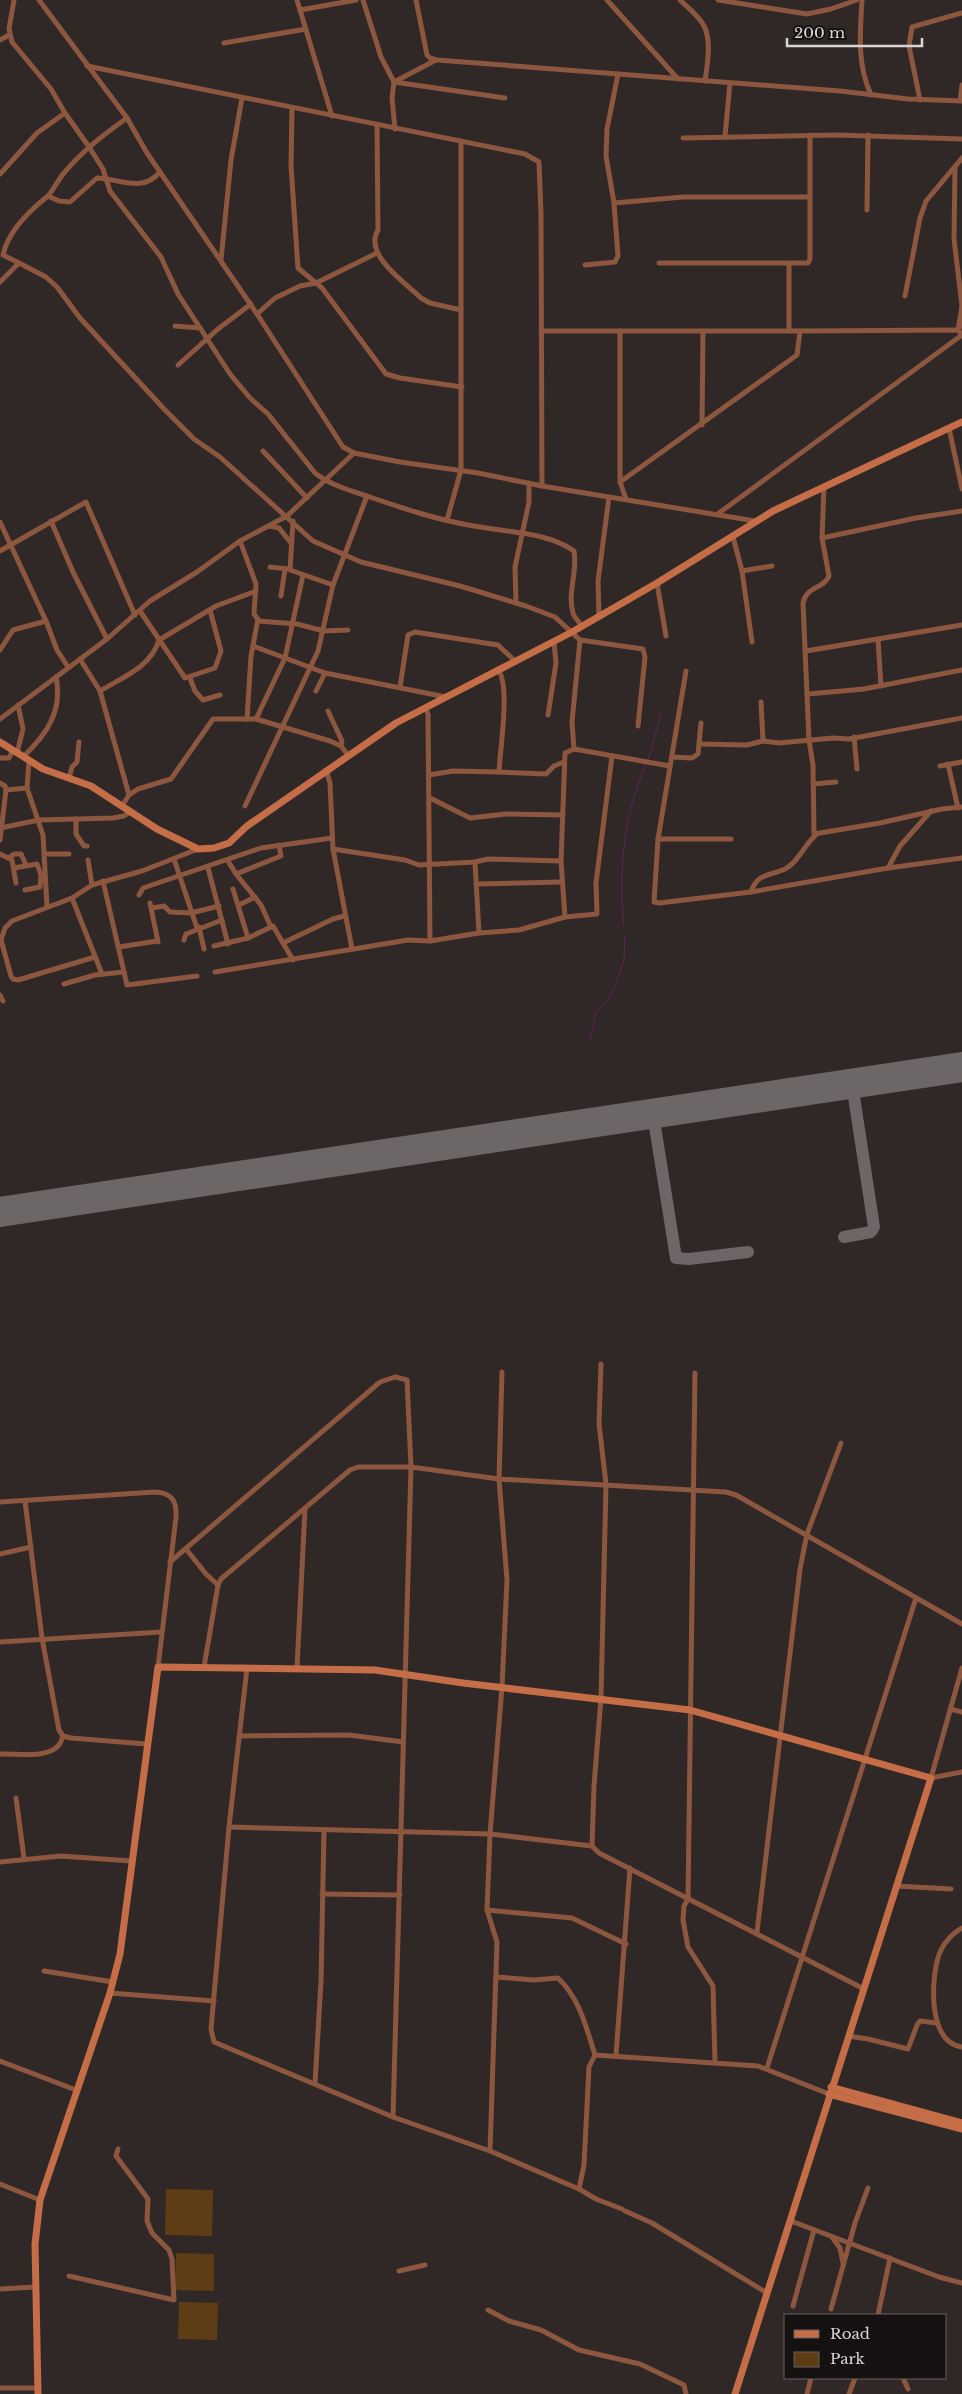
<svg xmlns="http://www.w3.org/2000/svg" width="962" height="2394" viewBox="0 0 962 2394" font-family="'Libre Baskerville',serif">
	<rect width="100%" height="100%" fill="#2f2827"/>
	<g fill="#5e3d15">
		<path d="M166 2189 213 2190 212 2236 165 2235Z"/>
		<path d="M176 2253 214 2254V2291L175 2290Z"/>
		<path d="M179 2302 218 2303 217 2340 178 2339Z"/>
	</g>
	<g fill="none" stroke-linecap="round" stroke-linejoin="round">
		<g stroke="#62215b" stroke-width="1">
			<path d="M648 760 662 711"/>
			<path d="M624 926C618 872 624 814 646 764"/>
			<path d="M590 1039 596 1012 604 1005 613 990 624 960 625 936"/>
		</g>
		<g stroke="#6c6666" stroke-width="12">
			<path d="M653 1114 676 1258 689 1259 748 1252"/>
			<path d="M844 1237 871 1232 874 1227 852 1084"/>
		</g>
		<path stroke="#6c6666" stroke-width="30" d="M0 1212 962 1067"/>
		<g stroke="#8d563f" stroke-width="5">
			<path d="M14 0 9 29 12 42 51 89 65 113 89 147 103 169 110 191 161 257 178 294 230 374 250 398 268 414 315 473C330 485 349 490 367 496 402 508 437 520 474 526 505 532 548 532 574 551 578 571 567 593 573 613 574 617 579 622 582 626"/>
			<path d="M39 0 127 118 147 153 257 314 343 447 354 453 400 462 478 473 542 486 755 521"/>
			<path d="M297 0 332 116"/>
			<path d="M363 0 381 57 394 82 505 98"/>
			<path d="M416 0 427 55 430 58 437 60 840 91 908 99 962 101"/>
			<path d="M607 0 678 79"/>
			<path d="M680 0C688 8 699 16 704 26 712 41 707 66 705 81"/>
			<path d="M718 0 807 14 831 9 857 0"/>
			<path d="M862 0C860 34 857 64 871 95"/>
			<path d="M300 10 356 0"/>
			<path d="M0 40 9 35"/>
			<path d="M224 43 306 29"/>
			<path d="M87 66 525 154 539 162 541 214 542 486"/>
			<path d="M920 100 909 46 912 27 962 13"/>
			<path d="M960 101 962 85"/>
			<path d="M292 108 291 166 298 268 322 288 386 374 400 378 462 387"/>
			<path d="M377 125 378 230C363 255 406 283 421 298L430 303 461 310"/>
			<path d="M395 129 392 98 394 82 436 60"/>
			<path d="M725 136 730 83"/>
			<path d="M683 138 837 135 962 139"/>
			<path d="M955 167 954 239 962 306 958 330 962 323"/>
			<path d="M0 174 37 133 65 113"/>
			<path d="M48 196C54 189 58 180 64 173 82 151 104 134 127 118"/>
			<path d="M614 203 683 197H809"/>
			<path d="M867 210 868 135"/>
			<path d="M221 260 231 160 242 98"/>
			<path d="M19 263 46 277 57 287 80 318 165 410 194 439 220 457 313 541 361 562 460 586 526 606 555 617 580 640 643 649 645 657 638 726"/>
			<path d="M659 263H808L810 259V135"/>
			<path d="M585 265 615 262 618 256 614 203 606 156 607 129 618 74"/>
			<path d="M0 282 19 263 3 255C8 231 29 211 48 196L59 201 70 202 97 178C121 179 142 193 160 172"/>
			<path d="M905 296 920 218 926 201 962 158"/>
			<path d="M257 314 275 298 300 286 316 283 377 253"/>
			<path d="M175 326 200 328"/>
			<path d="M541 331H800"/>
			<path d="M620 331V482"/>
			<path d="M789 331V264"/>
			<path d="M178 365 218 329 251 304"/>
			<path d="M702 425 703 332"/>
			<path d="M949 428 962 489"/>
			<path d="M263 451 307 498"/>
			<path d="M824 486 822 538 829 576C823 590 807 585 803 603L809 740 813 765 814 834 880 823 942 809 962 807"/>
			<path d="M626 499 620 482 797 355 800 331 958 330 962 335"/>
			<path d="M719 513 962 335"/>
			<path d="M447 520 461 470V141"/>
			<path d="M51 521 73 572 107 639"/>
			<path d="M293 521 290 570 333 585"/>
			<path d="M0 522 46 621 57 650 68 667"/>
			<path d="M269 526 279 528 291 543"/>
			<path d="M733 537 742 571 752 642"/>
			<path d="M822 538 916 518 962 511"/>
			<path d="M240 541 256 584 254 614 259 621 297 624 324 631 348 630"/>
			<path d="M0 551 86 502 135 615"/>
			<path d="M270 567 288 569"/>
			<path d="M742 571 772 566"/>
			<path d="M657 583 666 636"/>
			<path d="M281 596 285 569"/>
			<path d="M516 603 515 567 529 502V483"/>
			<path d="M140 611 185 678 215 668 221 651 210 610"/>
			<path d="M599 616 598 581 609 497"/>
			<path d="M878 639 881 686"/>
			<path d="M253 646 325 673 446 697"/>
			<path d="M0 650 13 630 46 621"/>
			<path d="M806 651 962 625"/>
			<path d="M80 659 100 691 129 795"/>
			<path d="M499 671C510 689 500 749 499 772L546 774 554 766 564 762"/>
			<path d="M686 671 658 839 654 902 659 903 751 892 888 868 962 858"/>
			<path d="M190 678 195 691 203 700 220 695"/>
			<path d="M400 687 408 635 415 632 498 645 516 662"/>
			<path d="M100 691C123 677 151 667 159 640L216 606 256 591"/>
			<path d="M316 691 325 673"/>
			<path d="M808 694 864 689 962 670"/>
			<path d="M761 702 763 741"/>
			<path d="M426 709 428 714 430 941"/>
			<path d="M328 711 342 741 341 746"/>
			<path d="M548 715 556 663 554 642"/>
			<path d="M0 719 107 639 150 601 197 572 240 541 287 516 354 453"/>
			<path d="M247 719 251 656 258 619"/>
			<path d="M256 719 285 658 303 575"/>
			<path d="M854 737 857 769"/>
			<path d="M700 744 747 745 763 741 779 743 833 738 849 739 962 718"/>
			<path d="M574 749 572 722 580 640"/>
			<path d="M17 753 23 729 18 705"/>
			<path d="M23 757C47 734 63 711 56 677"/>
			<path d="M672 757 692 758 698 754 701 723"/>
			<path d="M0 758H9L13 750"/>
			<path d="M29 761 27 788 43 835 47 907"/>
			<path d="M948 764 958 808"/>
			<path d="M940 766 962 762"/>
			<path d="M326 770 330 783 333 849 405 860 419 865 475 862 488 859 561 861"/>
			<path d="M429 775 453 771 499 772"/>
			<path d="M69 778 72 767 77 762 79 742"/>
			<path d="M0 783 5 786 6 790"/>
			<path d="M813 784 836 782"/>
			<path d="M430 798 470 818 506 814 563 815"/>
			<path d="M122 806 129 795 138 789 171 779 213 719H256L330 741 341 746 348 755"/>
			<path d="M245 806 318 651 333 585 367 496"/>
			<path d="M76 819V834L84 846H87"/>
			<path d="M0 828 39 820 113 818 124 816 130 812"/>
			<path d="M658 839H731"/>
			<path d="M0 840 6 790 27 788"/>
			<path d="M333 849 352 949"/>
			<path d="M0 854 12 860 16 883"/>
			<path d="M45 854H69"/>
			<path d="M10 857 14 854H21L26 865"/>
			<path d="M174 859 197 928"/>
			<path d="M88 860 92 885"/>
			<path d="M228 861 236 874 261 905 271 927 273 926 293 960"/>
			<path d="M475 862 479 933"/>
			<path d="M14 868 37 864 41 875 40 887 25 890"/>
			<path d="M208 868 228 944"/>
			<path d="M888 868 900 846 931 811"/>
			<path d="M236 874 281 856 279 845"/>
			<path d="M103 881 127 985 197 976"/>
			<path d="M476 884 562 882"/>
			<path d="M751 892C757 873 770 876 785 869 799 862 805 843 817 834"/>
			<path d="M139 895 143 888 261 848 332 838"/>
			<path d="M72 898 102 974"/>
			<path d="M150 903 158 942"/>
			<path d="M239 905 255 897"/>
			<path d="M152 908 164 906 170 912 191 913 219 906"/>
			<path d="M565 917 561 861 565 753 574 749 670 766"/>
			<path d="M199 927 204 949"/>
			<path d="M248 938 271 927"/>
			<path d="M1 940 11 976 13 979 18 980 95 957"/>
			<path d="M184 940 186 934 222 920"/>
			<path d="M0 943 5 928 12 921 72 898 92 885 142 871 198 849"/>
			<path d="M283 943 333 919 344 916"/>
			<path d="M214 946 248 938 233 889"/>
			<path d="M119 947 157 941"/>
			<path d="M215 972 408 940 430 941 479 933 519 930 565 917 597 914 596 883 612 756"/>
			<path d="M64 984 95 975 124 972"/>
			<path d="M0 995 3 1001"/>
			<path d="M695 1373 688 1899 684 1906 683 1920 688 1947 713 1986 715 2063"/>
			<path d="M25 1501 42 1638 59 1730 63 1736 71 1738 146 1744"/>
			<path d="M0 1502 155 1492C172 1493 177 1501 176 1517L158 1667"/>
			<path d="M186 1549 206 1574 218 1585"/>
			<path d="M0 1554 31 1547"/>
			<path d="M170 1562 380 1382 395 1377 407 1380 411 1467 393 2117"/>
			<path d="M0 1642 161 1632"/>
			<path d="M204 1667 218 1585 221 1579 350 1470 358 1467H411L499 1479 726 1492 736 1495 962 1624"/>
			<path d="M247 1668 229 1827 211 2029 214 2042 393 2117 490 2151 579 2189 584 2165 589 2067 595 2055 758 2066 829 2094"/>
			<path d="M297 1668 305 1509"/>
			<path d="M962 1668 931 1778 962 1772"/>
			<path d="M950 1709 962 1712"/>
			<path d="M240 1736 349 1735 403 1742"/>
			<path d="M0 1754C16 1753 46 1759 58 1746 60 1744 62 1739 63 1736"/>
			<path d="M16 1798 24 1858"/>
			<path d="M229 1827 490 1834 592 1846 599 1853 864 1989"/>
			<path d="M592 1846 594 1786 601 1698 606 1484 599 1424 601 1364"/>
			<path d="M0 1862 61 1856 131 1861"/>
			<path d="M896 1886 951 1889"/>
			<path d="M322 1894 400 1895"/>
			<path d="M487 1910 572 1918 626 1944"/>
			<path d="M962 1928C951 1934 941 1946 938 1958 931 1982 928 2042 962 2047"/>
			<path d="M757 1932 800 1569 807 1534 841 1443"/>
			<path d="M44 1971 113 1982"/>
			<path d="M496 1977 534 1980 558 1978C580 1999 586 2027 595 2055"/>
			<path d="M110 1993 214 2001"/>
			<path d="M848 2036 868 2039 908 2049 917 2025 920 2021 937 2023"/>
			<path d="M616 2055 630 1868"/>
			<path d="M0 2061 76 2090"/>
			<path d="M767 2068 916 1598"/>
			<path d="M315 2084 321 1981 324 1830"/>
			<path d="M490 2151 497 1942 487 1910 490 1834 502 1687 507 1580 499 1479 502 1372"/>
			<path d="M0 2184 40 2200"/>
			<path d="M579 2189 596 2199 622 2209"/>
			<path d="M625 2211 652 2223 767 2293"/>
			<path d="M791 2221 939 2277 962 2283"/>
			<path d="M832 2237 840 2248 843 2263"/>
			<path d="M399 2271 425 2265"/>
			<path d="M69 2276 174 2300 172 2259 169 2250 152 2233 147 2221 148 2199 116 2156 118 2149"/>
			<path d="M0 2289 35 2287"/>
			<path d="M793 2306 814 2230"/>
			<path d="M831 2309 855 2223 868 2188"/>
			<path d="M488 2310 509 2321 541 2330 579 2350 640 2364 684 2385 686 2394"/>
			<path d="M878 2315 890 2258"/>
			<path d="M903 2378 908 2389"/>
			<path d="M0 2388H38"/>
			<path d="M807 2394 811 2378"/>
			<path d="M849 2394 855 2378"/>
		</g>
		<g stroke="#c46d47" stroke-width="7">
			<path d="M0 742 43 769 91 786 157 829 198 849 214 848 229 843 247 826 396 723 572 632 657 583 773 511 962 422"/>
			<path d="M831 2087 962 2123"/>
			<path d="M829 2094 962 2129"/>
			<path d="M38 2394 35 2244 40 2200 110 1993 120 1954 158 1667 375 1670 463 1683 690 1710 931 1778 735 2394"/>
		</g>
	</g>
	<rect x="784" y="2314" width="162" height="65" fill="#151111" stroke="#646060"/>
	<rect x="794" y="2330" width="25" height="8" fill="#c46d47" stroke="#646060"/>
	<text x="830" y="2339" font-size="15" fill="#dbd6d6">Road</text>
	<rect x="794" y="2352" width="25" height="15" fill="#5e3d15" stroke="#646060"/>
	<text x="830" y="2364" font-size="15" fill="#dbd6d6">Park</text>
	<path d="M787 38v8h135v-8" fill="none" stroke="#dbd6d6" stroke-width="2.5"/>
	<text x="794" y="38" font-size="15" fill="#dbd6d6" stroke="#151111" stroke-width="4" paint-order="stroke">200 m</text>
</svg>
